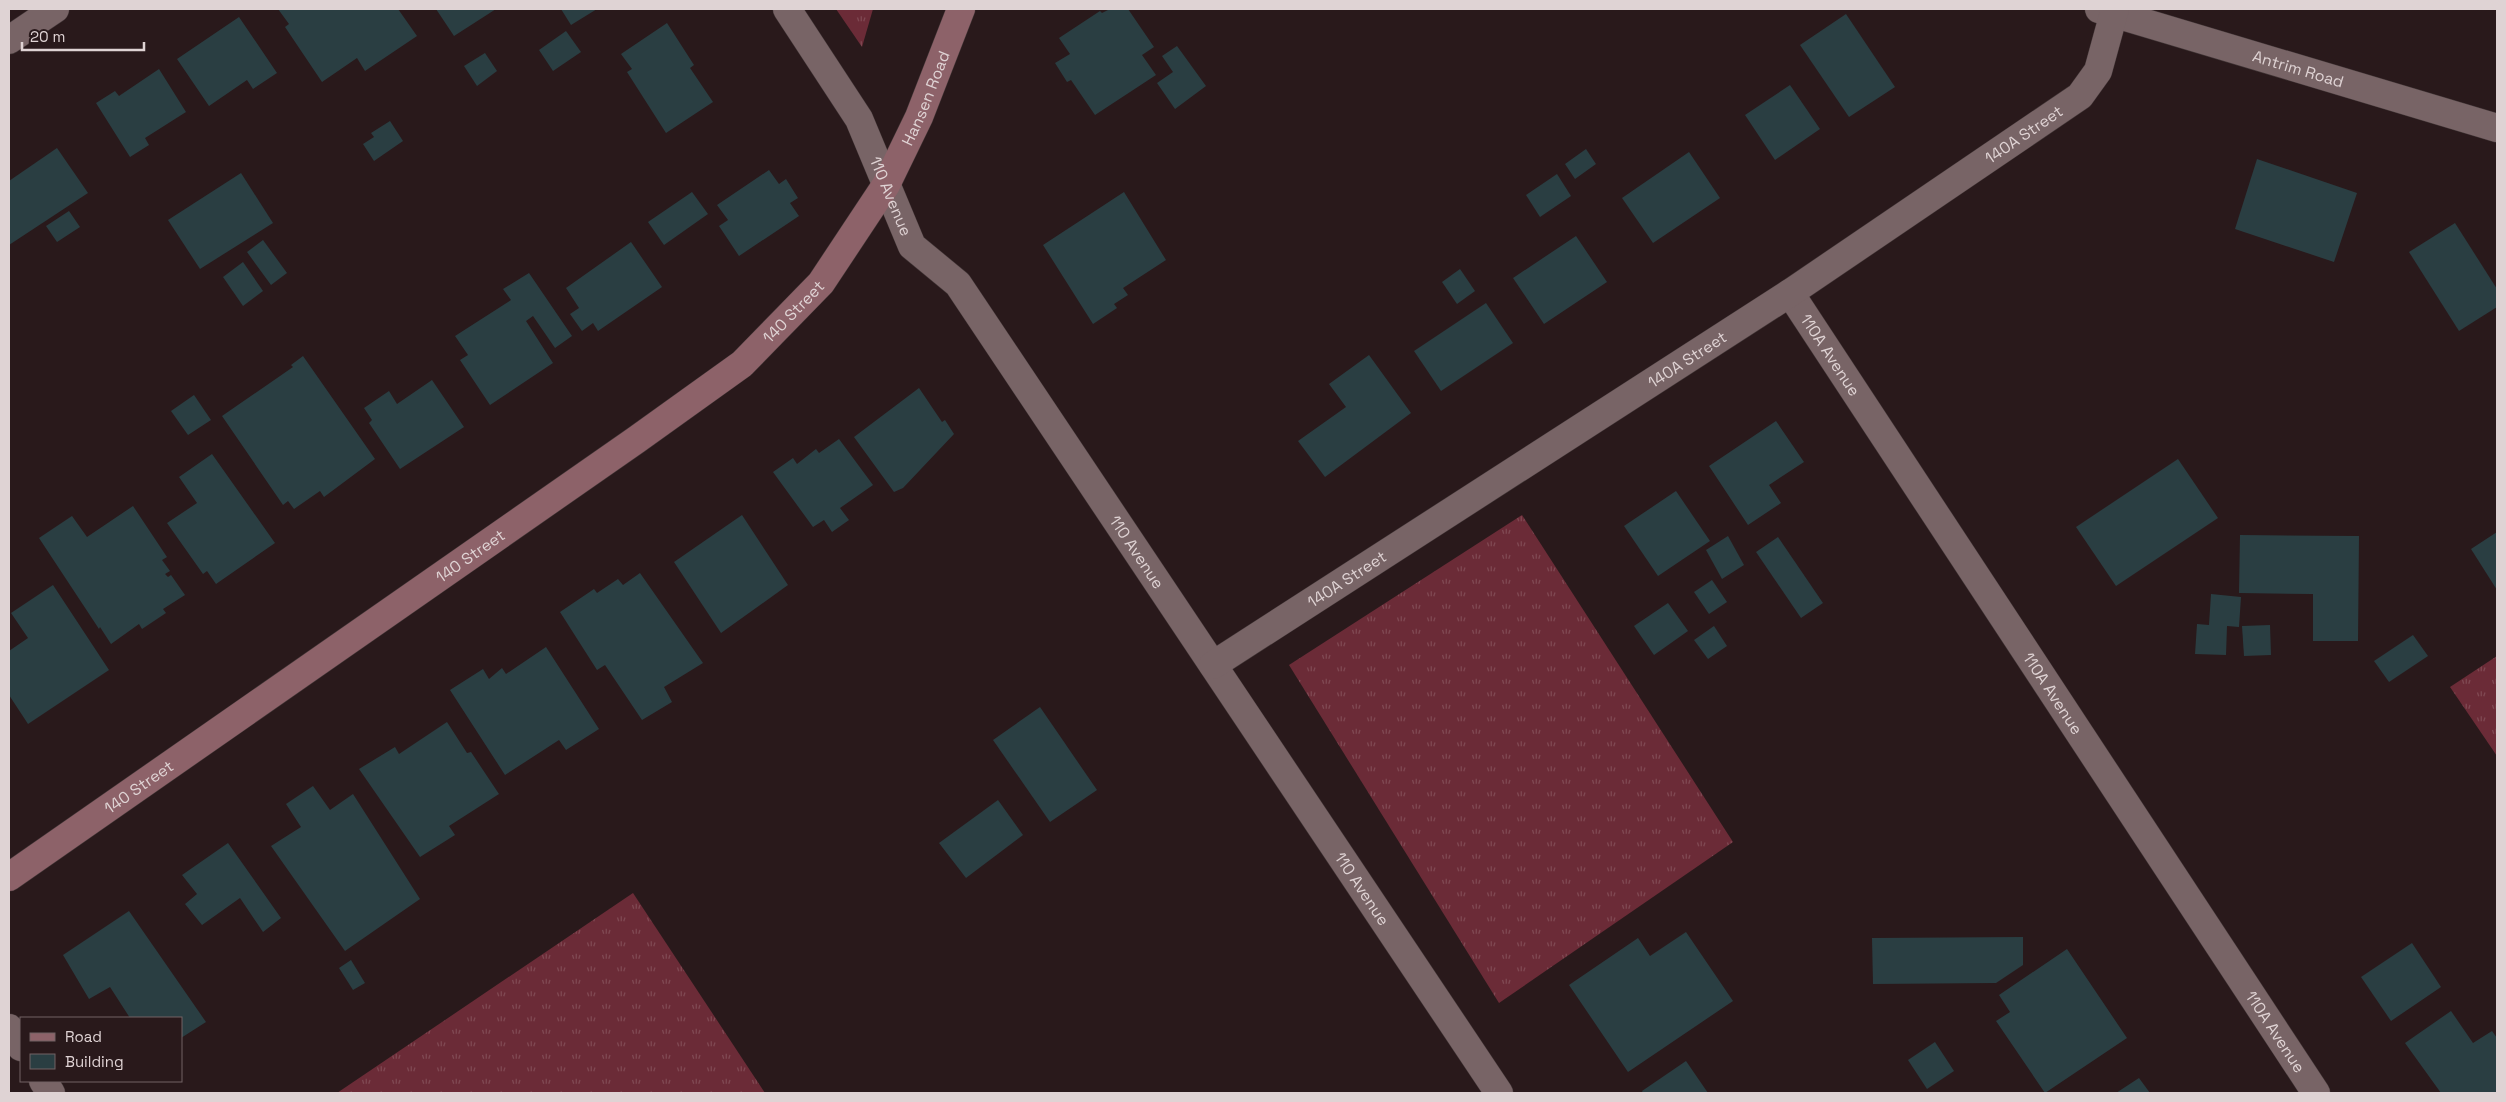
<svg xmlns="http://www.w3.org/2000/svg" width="2506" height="1102" viewBox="0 0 2506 1102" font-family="'Space Grotesk',sans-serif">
	<defs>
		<pattern id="grass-tufts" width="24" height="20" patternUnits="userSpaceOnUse" patternTransform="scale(1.25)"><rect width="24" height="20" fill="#6b2b37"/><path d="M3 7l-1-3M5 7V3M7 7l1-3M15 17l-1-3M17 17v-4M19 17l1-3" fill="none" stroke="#804953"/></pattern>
	</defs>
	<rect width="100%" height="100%" fill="#29191b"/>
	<g fill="url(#grass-tufts)">
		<path d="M836 9H873L862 47Z"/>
		<path d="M1522 515 1733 842 1499 1003 1289 665Z"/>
		<path d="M2497 656V756L2450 687Z"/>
		<path d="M633 893 765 1093H337Z"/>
	</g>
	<g fill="#2a3e42">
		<path d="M278 9H398L417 36 365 71 357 58 322 82 285 27 289 24Z"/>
		<path d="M436 9H496L454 36Z"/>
		<path d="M561 9H597L571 25Z"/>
		<path d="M1110 9H1128L1154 47 1142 55 1156 75 1095 115 1071 80 1067 82 1055 63 1070 54 1059 38 1100 11 1102 13Z"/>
		<path d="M1846 14 1895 87 1849 117 1800 45Z"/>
		<path d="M239 17 277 73 253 89 247 80 209 106 177 59Z"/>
		<path d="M667 23 694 65 690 68 713 102 666 133 627 72 632 69 621 54Z"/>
		<path d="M566 31 581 52 553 71 539 50Z"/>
		<path d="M1177 46 1206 86 1175 109 1157 83 1173 72 1162 56Z"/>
		<path d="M485 53 497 71 477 86 464 66Z"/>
		<path d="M159 69 186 112 145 138 149 145 130 157 96 103 115 91 119 96Z"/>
		<path d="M1790 85 1820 129 1775 160 1745 115Z"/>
		<path d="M390 121 403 141 374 161 363 144 374 137 371 133Z"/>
		<path d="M57 148 88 193 9 245V181Z"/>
		<path d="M1586 149 1596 164 1575 179 1565 164Z"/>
		<path d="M1689 152 1720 198 1653 243 1622 198Z"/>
		<path d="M2257 159 2357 193 2334 262 2235 229Z"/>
		<path d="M769 170 779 184 786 179 798 198 790 203 799 216 739 256 719 226 728 220 717 205Z"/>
		<path d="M241 173 273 223 200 269 168 220Z"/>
		<path d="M1557 174 1571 196 1540 217 1526 195Z"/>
		<path d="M692 192 708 214 664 245 648 222Z"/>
		<path d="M1124 192 1166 260 1123 288 1128 295 1114 304 1117 308 1093 324 1043 245Z"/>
		<path d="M69 211 80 227 57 242 46 226Z"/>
		<path d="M2455 223 2497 289V307L2459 331 2409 252Z"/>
		<path d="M1576 236 1607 282 1544 324 1513 278Z"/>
		<path d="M263 240 287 273 271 285 247 252Z"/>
		<path d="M631 242 662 287 598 331 593 323 582 331 570 314 579 308 566 288Z"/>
		<path d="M243 262 263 291 243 306 223 277Z"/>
		<path d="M1460 269 1475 291 1457 304 1442 282Z"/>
		<path d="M529 273 572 336 555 348 533 316 526 321 553 363 490 405 460 360 468 355 455 336 511 300 503 289Z"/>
		<path d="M1486 303 1513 343 1441 391 1414 351Z"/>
		<path d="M1369 355 1411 413 1325 477 1298 441 1346 407 1329 384Z"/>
		<path d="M303 356 375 459 324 497 320 491 294 509 288 501 283 505 222 416 293 367 291 365Z"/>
		<path d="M432 380 464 427 400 469 369 423 372 420 364 408 389 391 397 404Z"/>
		<path d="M919 388 942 422 945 420 954 434 903 488 894 492 854 437Z"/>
		<path d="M194 395 211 420 188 435 171 411Z"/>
		<path d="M1776 421 1804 462 1769 485 1781 503 1748 525 1709 466Z"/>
		<path d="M839 439 873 485 840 508 849 520 832 532 824 520 813 527 773 472 793 458 797 464 816 449 819 453Z"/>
		<path d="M212 454 275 543 216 584 207 571 203 574 167 523 197 503 179 477Z"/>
		<path d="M2178 459 2218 518 2116 586 2076 527Z"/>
		<path d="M1676 491 1710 541 1658 576 1624 526Z"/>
		<path d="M133 506 167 557 162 560 170 571 165 574 168 577 171 575 185 595 163 609 166 613 142 629 139 624 111 644 100 627 99 629 39 538 72 516 87 537Z"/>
		<path d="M742 515 788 585 721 633 674 562Z"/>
		<path d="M2497 532V590L2471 549Z"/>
		<path d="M2240 535 2359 536 2358 641H2313V594L2239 593Z"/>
		<path d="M1728 536 1744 565 1722 579 1706 550Z"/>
		<path d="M1778 537 1823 603 1801 618 1756 552Z"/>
		<path d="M640 573 703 663 664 687 672 702 642 720 605 665 597 670 560 612 594 589 597 593 618 579 623 585Z"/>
		<path d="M1712 580 1727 602 1709 614 1694 592Z"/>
		<path d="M53 585 109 670 28 724 9 695V651L28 638 11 613Z"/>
		<path d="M2211 594 2241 597 2239 627 2227 626 2226 655 2195 654 2197 624 2209 625Z"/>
		<path d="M1668 603 1688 631 1654 655 1634 626Z"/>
		<path d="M2270 625 2271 655 2244 656 2242 626Z"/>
		<path d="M1714 626 1727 646 1708 659 1694 640Z"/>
		<path d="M2413 635 2428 656 2389 682 2374 661Z"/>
		<path d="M546 647 599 729 566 750 559 740 505 775 450 690 483 669 489 679 502 668 506 674Z"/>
		<path d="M1040 707 1097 790 1050 822 993 740Z"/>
		<path d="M447 722 467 753 471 752 499 794 449 826 455 835 420 857 359 769 395 747 399 754Z"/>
		<path d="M313 786 330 810 353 794 420 899 345 951 271 846 301 827 286 804Z"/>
		<path d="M998 800 1023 835 966 878 939 843Z"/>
		<path d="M228 843 281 918 263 932 240 898 202 925 185 904 197 894 182 875Z"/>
		<path d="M129 911 206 1022 181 1038V1018H130L110 987 89 999 63 955Z"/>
		<path d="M1686 932 1733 1001 1628 1072 1569 985 1638 938 1650 956Z"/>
		<path d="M2023 937V965L1996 983 1873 984 1872 938Z"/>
		<path d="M2412 943 2441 987 2391 1021 2361 977Z"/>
		<path d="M2067 949 2127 1038 2045 1093 1996 1021 2010 1012 1999 995Z"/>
		<path d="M351 960 365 983 353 990 339 968Z"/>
		<path d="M2451 1011 2473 1043 2492 1031 2497 1038V1093H2441L2405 1043Z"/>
		<path d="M1935 1042 1954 1071 1927 1089 1908 1060Z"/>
		<path d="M1686 1061 1708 1093H1643L1642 1091Z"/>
		<path d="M2139 1078 2150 1093H2116Z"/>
	</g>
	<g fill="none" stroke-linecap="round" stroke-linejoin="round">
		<g stroke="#423637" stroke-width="29">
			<g id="minor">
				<path id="s1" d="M787 9 859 119 912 246 958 284 1499 1093"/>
				<path id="s2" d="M2099 9 2497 128"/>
				<path d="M9 40 55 9"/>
				<path id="s3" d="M1790 293 2316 1093"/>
				<path id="s4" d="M1213 665 1790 293 2080 96 2098 71 2115 9"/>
				<path d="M9 1028 21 1047"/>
				<path d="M43 1081 51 1093"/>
			</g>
		</g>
		<g stroke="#423637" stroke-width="29">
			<g id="secondary">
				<path id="s5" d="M9 877 636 440 742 364 821 283 886 185 919 117 961 9"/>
			</g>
		</g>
		<use href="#minor" stroke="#786466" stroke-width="28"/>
		<use href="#secondary" stroke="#8d6269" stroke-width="28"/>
	</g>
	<g text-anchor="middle" stroke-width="4.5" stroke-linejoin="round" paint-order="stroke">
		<g font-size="16" fill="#dfd3d4" stroke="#29191b">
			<text dy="6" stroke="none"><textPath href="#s2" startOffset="208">Antrim Road</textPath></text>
			<text dy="6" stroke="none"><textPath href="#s5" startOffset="1221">Hansen Road</textPath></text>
			<text dy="6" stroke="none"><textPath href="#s4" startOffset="969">140A Street</textPath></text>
			<text dy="6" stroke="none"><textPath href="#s1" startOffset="215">110 Avenue</textPath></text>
			<text dy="6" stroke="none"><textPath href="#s5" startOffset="968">140 Street</textPath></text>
			<text dy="6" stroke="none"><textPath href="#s3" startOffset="74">110A Avenue</textPath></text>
			<text dy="6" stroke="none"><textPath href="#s4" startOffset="564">140A Street</textPath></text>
			<text dy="6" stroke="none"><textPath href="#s1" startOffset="651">110 Avenue</textPath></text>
			<text dy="6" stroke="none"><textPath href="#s5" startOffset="562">140 Street</textPath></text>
			<text dy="6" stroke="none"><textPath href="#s4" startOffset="159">140A Street</textPath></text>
			<text dy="6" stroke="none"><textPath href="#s3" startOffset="479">110A Avenue</textPath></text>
			<text dy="6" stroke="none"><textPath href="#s5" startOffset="158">140 Street</textPath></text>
			<text dy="6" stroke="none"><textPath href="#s1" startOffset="1056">110 Avenue</textPath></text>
			<text dy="6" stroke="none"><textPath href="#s3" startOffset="884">110A Avenue</textPath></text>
		</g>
	</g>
	<rect width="2506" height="1102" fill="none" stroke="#dfd3d4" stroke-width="20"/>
	<rect x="20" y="1017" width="162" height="65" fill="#29191b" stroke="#726365"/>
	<rect x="30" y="1033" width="25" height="8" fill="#8d6269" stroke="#726365"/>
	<text x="65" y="1042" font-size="15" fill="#dfd3d4">Road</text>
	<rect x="30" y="1054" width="25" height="15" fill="#2a3e42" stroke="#726365"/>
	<text x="65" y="1067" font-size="15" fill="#dfd3d4">Building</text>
	<path d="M22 42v8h122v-8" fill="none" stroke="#dfd3d4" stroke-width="2.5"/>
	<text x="30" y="42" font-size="15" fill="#dfd3d4" stroke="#29191b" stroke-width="4" paint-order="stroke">20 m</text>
</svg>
